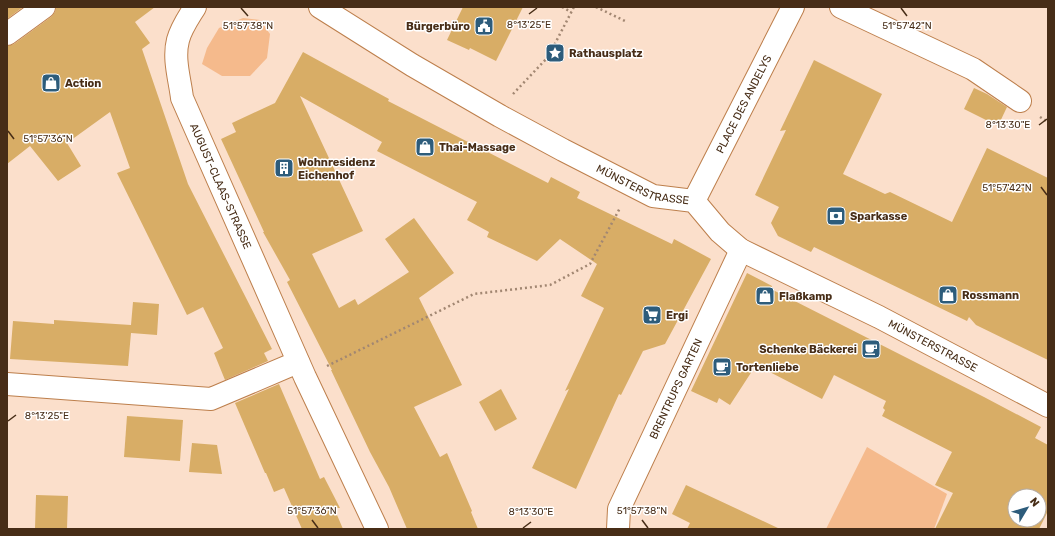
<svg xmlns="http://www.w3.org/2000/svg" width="1055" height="536" viewBox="0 0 1055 536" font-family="Rubik,sans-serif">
	<rect width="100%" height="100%" fill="#fbdfcb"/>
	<g fill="#f5ba8c">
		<path d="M243 18 260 20 270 34 267 58 250 76H222L202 64 207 48 219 28Z"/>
		<path d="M867 447 947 494 934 529H826Z"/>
	</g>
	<g fill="#d8ad66" fill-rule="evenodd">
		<path d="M7 7H23L7 19Z"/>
		<path d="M56 7H155L135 22 150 43 142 49 188 184 272 349 264 353 268 361 225 380 214 353 223 348 203 307 187 315 117 173 130 168 110 112 67 143 81 166 58 181 30 146 7 164V46L14 44 51 17 55 12Z"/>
		<path d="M463 7H523L496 61 470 48 469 50 447 40Z"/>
		<path d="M303 52 389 99 388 101 548 183 551 177 580 192 577 198 672 244 674 239 711 259 665 344 643 351 621 395 619 394 576 489 532 468 569 389 565 391 604 308 581 296 597 264 560 239 537 261 487 237 489 232 467 220 477 202 377 151 382 142 300 96 363 231 312 254 339 308 355 299 358 305 409 272 385 239 414 218 454 273 419 298 462 385 414 407 440 457 447 453 472 511 471 512 478 529H407L389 487 370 452 331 370H332L287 282 290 280 263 232H264L221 139 236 132 232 123 275 103Z"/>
		<path d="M814 60 882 94 843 174 885 194 890 192 952 222 987 148 1048 178V360L976 325 969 317 967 321 814 247 811 252 778 236 771 223 779 207 755 195 786 130 780 131Z"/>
		<path d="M974 88 987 94 1007 107 998 126 964 109Z"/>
		<path d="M747 273 772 286 771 289 984 397 1041 427 1035 438 1048 445V511L1039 529H935L953 493 935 485 952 452 882 416 885 410 883 408 886 401 834 375 822 399 756 365 730 405 719 398 717 403 691 391ZM1015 496H1039V520H1015Z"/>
		<path d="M133 302 159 304 157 335 131 333 128 366 10 359 13 321 54 324V320L131 325Z"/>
		<path d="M279 384 320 479 324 477 340 508H334L343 529H302L284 488 274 492 266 473H265L235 403Z"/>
		<path d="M501 389 517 419 495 431 479 402Z"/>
		<path d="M127 416 183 420 180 461 124 457Z"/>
		<path d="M192 443 217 445 222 474 189 472Z"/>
		<path d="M686 485 780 529H687L690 523 672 514Z"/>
		<path d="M36 495 68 496 67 529H35Z"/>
	</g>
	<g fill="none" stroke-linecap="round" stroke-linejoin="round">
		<g stroke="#bd7f4c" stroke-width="24">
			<g id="minor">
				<path id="s1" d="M195 7C189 17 181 28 178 40 173 59 180 80 182 98L305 377 377 529"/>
				<path id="s2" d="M320 7 412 65 500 116 563 150 653 196 694 201 720 232 741 250 879 317 1048 406"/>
				<path d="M841 7 973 69 1020 101"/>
				<path d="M7 34 44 7"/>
				<path id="s3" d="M694 201 793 7"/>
				<path d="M7 384 211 399 298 362"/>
				<path id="s4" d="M618 529 619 509 741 250"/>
			</g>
		</g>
		<g stroke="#a28772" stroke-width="2.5" stroke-dasharray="2 3" stroke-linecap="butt">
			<path d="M562 7 571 12"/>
			<path d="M596 7 625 21"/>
			<path d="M513 94 548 57 574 7"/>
			<path d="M1040 117 1048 122"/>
			<path d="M327 366 474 294 550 285 590 264 620 208"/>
		</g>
		<use href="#minor" stroke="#fff" stroke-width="22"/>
	</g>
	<path fill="none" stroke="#472d17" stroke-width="1.5" d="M241 8 248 16M901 8 907 16M529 14 537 8M1039 125 1047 119M8 131 14 139M1041 187 1047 195M8 421 16 415M312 520 318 528M642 520 648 528M523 528 531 522"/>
	<defs>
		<g id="civic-square" transform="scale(1)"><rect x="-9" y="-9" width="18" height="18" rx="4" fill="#2d5c7b" stroke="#fff"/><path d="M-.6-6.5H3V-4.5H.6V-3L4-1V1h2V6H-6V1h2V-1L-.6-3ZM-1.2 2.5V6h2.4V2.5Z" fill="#fff"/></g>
		<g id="sight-square" transform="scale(1)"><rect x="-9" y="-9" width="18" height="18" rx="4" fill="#2d5c7b" stroke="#fff"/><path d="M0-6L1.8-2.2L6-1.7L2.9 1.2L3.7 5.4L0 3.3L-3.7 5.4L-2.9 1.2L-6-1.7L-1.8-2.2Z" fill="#fff"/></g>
		<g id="shop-square" transform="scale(1)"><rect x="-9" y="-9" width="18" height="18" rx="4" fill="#2d5c7b" stroke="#fff"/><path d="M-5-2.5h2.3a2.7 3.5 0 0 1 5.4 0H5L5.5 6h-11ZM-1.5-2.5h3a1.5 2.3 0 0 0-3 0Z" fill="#fff"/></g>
		<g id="building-square" transform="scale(1)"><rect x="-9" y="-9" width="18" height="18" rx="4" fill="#2d5c7b" stroke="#fff"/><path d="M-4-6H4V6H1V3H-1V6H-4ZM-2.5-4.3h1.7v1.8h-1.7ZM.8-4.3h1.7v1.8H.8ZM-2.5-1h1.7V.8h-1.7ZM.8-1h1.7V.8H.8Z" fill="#fff"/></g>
		<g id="bank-square" transform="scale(1)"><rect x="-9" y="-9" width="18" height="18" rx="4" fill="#2d5c7b" stroke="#fff"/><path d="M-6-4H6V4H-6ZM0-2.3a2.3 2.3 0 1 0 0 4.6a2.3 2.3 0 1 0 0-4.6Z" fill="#fff"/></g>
		<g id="supermarket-square" transform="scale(1)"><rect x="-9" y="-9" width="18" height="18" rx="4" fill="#2d5c7b" stroke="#fff"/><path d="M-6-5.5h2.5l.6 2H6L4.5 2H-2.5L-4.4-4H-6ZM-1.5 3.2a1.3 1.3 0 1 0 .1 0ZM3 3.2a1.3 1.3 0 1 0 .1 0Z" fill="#fff"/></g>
		<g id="cafe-square" transform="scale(1)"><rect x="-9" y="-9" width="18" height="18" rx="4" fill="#2d5c7b" stroke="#fff"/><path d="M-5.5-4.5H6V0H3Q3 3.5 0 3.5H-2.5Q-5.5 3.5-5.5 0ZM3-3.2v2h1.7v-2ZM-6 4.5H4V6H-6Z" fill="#fff"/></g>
	</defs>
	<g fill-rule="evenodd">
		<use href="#civic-square" x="484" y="26"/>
		<use href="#sight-square" x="555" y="53"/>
		<use href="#shop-square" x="51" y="83"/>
		<use href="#shop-square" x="425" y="147"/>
		<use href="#building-square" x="284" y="168"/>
		<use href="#bank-square" x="836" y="216"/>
		<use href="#shop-square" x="948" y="295"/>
		<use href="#shop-square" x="765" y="296"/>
		<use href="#supermarket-square" x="652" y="315"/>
		<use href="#cafe-square" x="871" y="349"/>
		<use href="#cafe-square" x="722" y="367"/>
	</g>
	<g text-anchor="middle" stroke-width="3" stroke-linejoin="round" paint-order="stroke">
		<g font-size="11" font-weight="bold" fill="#472d17" stroke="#fff" text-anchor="start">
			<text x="470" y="30" text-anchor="end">Bürgerbüro</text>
			<text x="569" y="57">Rathausplatz</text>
			<text x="65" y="87">Action</text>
			<text x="439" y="151">Thai-Massage</text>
			<text x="298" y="166">Wohnresidenz<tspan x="298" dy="13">Eichenhof</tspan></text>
			<text x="850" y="220">Sparkasse</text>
			<text x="962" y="299">Rossmann</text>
			<text x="779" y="300">Flaßkamp</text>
			<text x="666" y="319">Ergi</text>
			<text x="857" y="353" text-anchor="end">Schenke Bäckerei</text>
			<text x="736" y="371">Tortenliebe</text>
		</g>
		<g font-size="11" fill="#472d17" stroke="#fff">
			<text dy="4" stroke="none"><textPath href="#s3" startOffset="109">PLACE DES ANDELYS</textPath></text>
			<text dy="4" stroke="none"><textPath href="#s2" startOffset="370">MÜNSTERSTRASSE</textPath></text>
			<text dy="4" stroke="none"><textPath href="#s1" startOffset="192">AUGUST-CLAAS-STRASSE</textPath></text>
			<text dy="4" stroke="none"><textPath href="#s2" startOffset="707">MÜNSTERSTRASSE</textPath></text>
			<text dy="4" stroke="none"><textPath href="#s4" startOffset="153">BRENTRUPS GARTEN</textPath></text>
		</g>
	</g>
	<g font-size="10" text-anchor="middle" fill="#472d17" stroke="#fff" stroke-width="3" stroke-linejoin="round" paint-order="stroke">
		<text x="529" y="28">8°13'25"E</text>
		<text x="248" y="29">51°57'38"N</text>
		<text x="907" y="29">51°57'42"N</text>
		<text x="1008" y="128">8°13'30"E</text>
		<text x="48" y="142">51°57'36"N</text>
		<text x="1007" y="191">51°57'42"N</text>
		<text x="47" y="419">8°13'25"E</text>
		<text x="312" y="514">51°57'36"N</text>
		<text x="642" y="514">51°57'38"N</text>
		<text x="531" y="515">8°13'30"E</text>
	</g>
	<rect width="1055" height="536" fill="none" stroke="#472d17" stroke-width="16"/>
	<g transform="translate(1027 508) rotate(52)"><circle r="19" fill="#ffffff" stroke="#b5aba2"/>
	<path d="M0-3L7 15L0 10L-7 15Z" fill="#2d5c7b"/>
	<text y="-6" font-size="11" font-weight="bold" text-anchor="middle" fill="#472d17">N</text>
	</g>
</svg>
